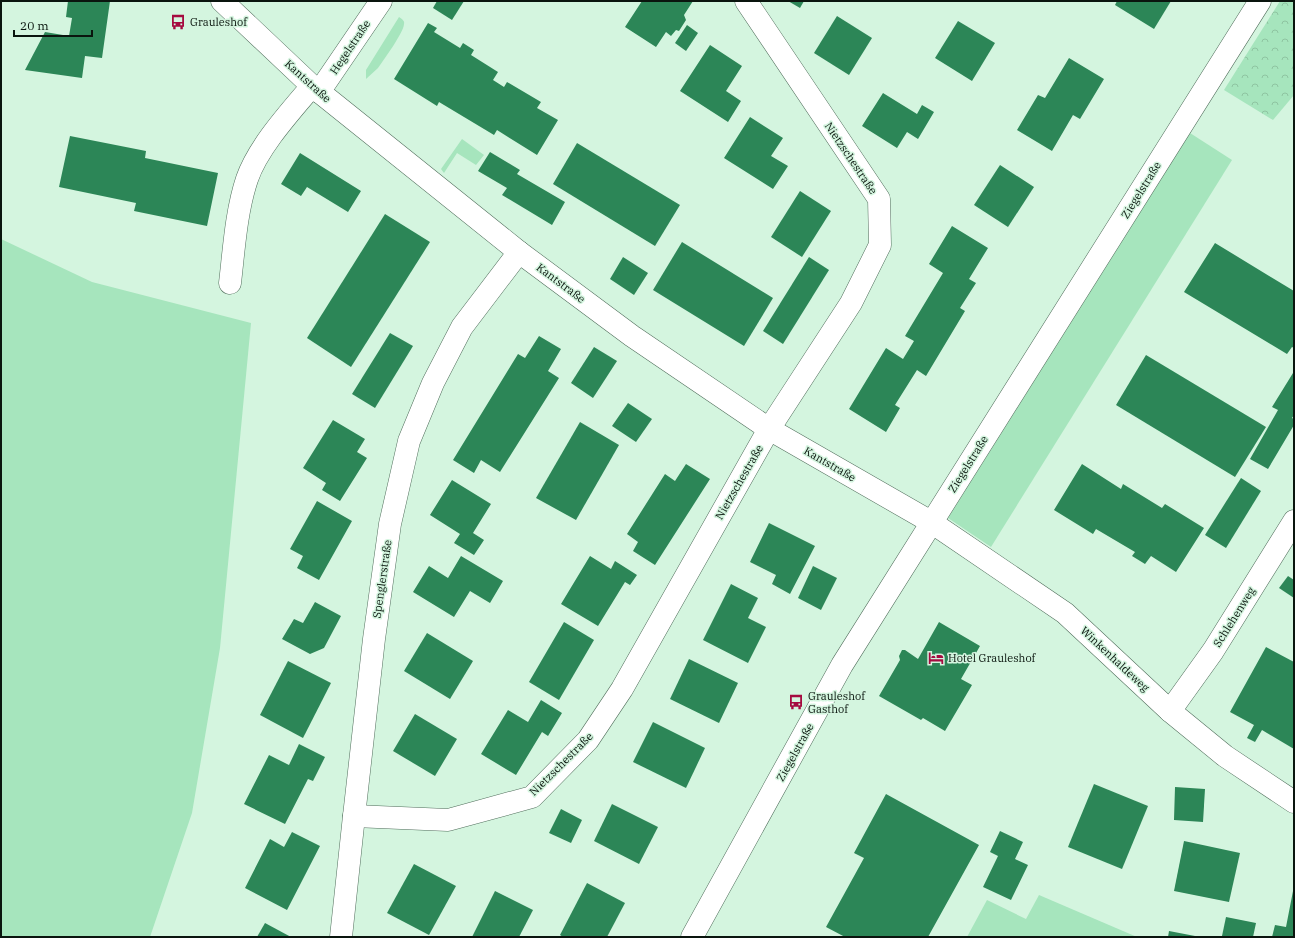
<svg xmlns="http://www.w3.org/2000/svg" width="1295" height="938" viewBox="0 0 1295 938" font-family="'IBM Plex Serif',serif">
	<defs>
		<pattern id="forest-crowns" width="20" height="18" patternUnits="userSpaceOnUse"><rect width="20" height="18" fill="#a6e5bd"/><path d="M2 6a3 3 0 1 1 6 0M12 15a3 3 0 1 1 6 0" fill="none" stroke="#8ec4a1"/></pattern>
	</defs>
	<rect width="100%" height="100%" fill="#d4f5df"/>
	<g fill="#a6e5bd">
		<path d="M399 17C402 19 405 21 404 24 404 32 383 61 378 68 374 72 370 75 366 79V70Z"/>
		<path d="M1190 133 1232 160 991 547 948 518Z"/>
		<path d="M462 139 484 155 476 165 457 153 444 173 441 169Z"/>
		<path d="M1 239 92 282 251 323 220 648 192 813 150 937H1Z"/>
		<path d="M1039 895 1137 937H967L987 900 1026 919Z"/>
	</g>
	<path fill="url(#forest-crowns)" d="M1280 1H1294V95L1273 120 1224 90Z"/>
	<g fill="#2c8657">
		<path d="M68 1H110L102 58 85 56 82 78 25 70 45 32 69 36 72 18 66 17Z"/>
		<path d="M437 1H464L452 20 433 8Z"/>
		<path d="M642 1H693L684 15 686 20 679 31 676 30 671 36 666 32 656 47 625 27Z"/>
		<path d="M788 1H804L800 8Z"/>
		<path d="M1117 1H1171L1154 29 1115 5Z"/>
		<path d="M837 16 872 38 849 75 814 53Z"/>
		<path d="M958 21 995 43 972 81 935 58Z"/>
		<path d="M428 23 437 28 434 32 460 48 463 43 474 50 471 55 498 72 493 80 504 87 507 82 541 102 537 108 558 120 537 155 497 130 494 135 439 102 437 106 394 79Z"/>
		<path d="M687 25 698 33 686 51 675 43Z"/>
		<path d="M710 45 742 66 726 91 741 101 728 122 680 91Z"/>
		<path d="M1069 58 1104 79 1080 119 1073 115 1052 151 1017 130 1038 95 1045 98Z"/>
		<path d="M883 93 917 114 922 105 934 112 918 139 907 132 897 148 862 126Z"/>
		<path d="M750 117 783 138 771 156 788 166 773 189 724 158Z"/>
		<path d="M70 136 146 151 145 158 218 173 207 226 134 211 136 203 59 187Z"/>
		<path d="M577 143 680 205 655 246 553 184Z"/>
		<path d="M490 152 520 170 517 174 565 202 552 225 502 195 507 188 478 171Z"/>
		<path d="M300 153 361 191 348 212 307 187 301 196 281 184Z"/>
		<path d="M1000 165 1034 187 1008 227 974 205Z"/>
		<path d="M800 191 831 211 802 257 771 237Z"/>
		<path d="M385 214 430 242 351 367 307 338Z"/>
		<path d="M952 226 988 248 969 279 976 283 960 308 965 311 926 376 917 370 895 405 900 408 886 432 849 409 886 348 903 359 914 341 905 336 943 273 929 264Z"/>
		<path d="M682 242 773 298 744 346 653 290Z"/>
		<path d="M1215 243 1294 291V348L1292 347 1287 354 1184 292Z"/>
		<path d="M623 257 648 273 634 295 610 279Z"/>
		<path d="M809 257 829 270 783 344 763 331Z"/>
		<path d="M390 333 413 346 375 408 352 394Z"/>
		<path d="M539 336 561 349 548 371 559 378 500 472 481 460 474 473 453 460 518 354 525 358Z"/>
		<path d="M594 347 617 361 593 398 571 383Z"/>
		<path d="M1146 355 1266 427 1235 477 1116 405Z"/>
		<path d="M1293 373H1294V415L1292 418 1294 419V425L1268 469 1250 459 1278 410 1272 407Z"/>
		<path d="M628 403 652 419 636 442 612 426Z"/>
		<path d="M333 420 365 439 357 452 367 458 340 501 322 490 326 483 303 468Z"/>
		<path d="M580 422 619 445 576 520 536 498Z"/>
		<path d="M686 464 710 479 655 565 633 551 638 542 627 534 665 474 675 481Z"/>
		<path d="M1082 464 1121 489 1123 484 1162 508 1165 504 1204 528 1176 572 1151 556 1145 564 1132 556 1135 552 1096 529 1093 534 1054 510Z"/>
		<path d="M1241 478 1261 491 1226 548 1205 535Z"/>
		<path d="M452 480 491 504 473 533 484 540 474 555 454 543 460 534 430 515Z"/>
		<path d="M317 501 352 521 319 580 297 568 303 556 290 549Z"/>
		<path d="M769 523 815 546 790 594 772 584 776 575 750 562Z"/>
		<path d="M461 556 503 581 490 603 470 591 454 617 413 592 429 566 448 578Z"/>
		<path d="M590 556 611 569 615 561 637 575 630 585 625 582 598 626 561 604Z"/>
		<path d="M813 566 837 578 821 610 798 598Z"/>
		<path d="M1288 576 1294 580V598L1279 588Z"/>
		<path d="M731 584 758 598 748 618 766 627 748 663 703 640Z"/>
		<path d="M315 602 341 616 324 648 310 654 282 639 294 619 303 623Z"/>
		<path d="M564 622 594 640 559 700 529 682Z"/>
		<path d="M939 622 980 646 961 679 972 685 945 731 923 718 921 720 879 696 900 660 899 656 902 650H905L918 659Z"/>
		<path d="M427 633 473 661 450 699 404 671Z"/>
		<path d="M1266 647 1294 662V749L1262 730 1255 742 1247 738 1254 725 1230 712Z"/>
		<path d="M689 659 738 683 719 723 670 699Z"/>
		<path d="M288 661 331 683 303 738 260 715Z"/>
		<path d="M541 700 562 713 548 736 542 732 516 775 481 754 508 710 528 722Z"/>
		<path d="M415 714 457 739 435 776 393 751Z"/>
		<path d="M653 722 705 748 686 788 633 762Z"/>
		<path d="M299 744 325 757 313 781 308 779 285 824 244 804 269 755 289 765Z"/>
		<path d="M1094 784 1148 806 1122 869 1068 847Z"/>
		<path d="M1175 787 1205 789 1203 822 1174 820Z"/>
		<path d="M886 794 979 845 928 937H845L826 927 864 858 854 853Z"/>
		<path d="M612 804 658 827 639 864 594 841Z"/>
		<path d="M561 809 582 820 571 843 549 833Z"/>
		<path d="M1000 831 1023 842 1015 859 1028 865 1011 900 983 887 998 856 990 852Z"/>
		<path d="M292 832 320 846 287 910 245 888 270 839 284 847Z"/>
		<path d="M1184 841 1240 853 1229 902 1174 891Z"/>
		<path d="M414 864 456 886 429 935 387 913Z"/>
		<path d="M587 883 625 903 607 937H563L560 935Z"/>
		<path d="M495 891 533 910 519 937H472Z"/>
		<path d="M1293 891 1294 937H1272L1275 925 1286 927Z"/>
		<path d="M1226 917 1256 923 1253 937 1222 936Z"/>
		<path d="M265 923 291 937H257Z"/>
		<path d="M1169 931 1195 936V937H1168Z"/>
	</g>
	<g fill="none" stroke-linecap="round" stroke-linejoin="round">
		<g stroke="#516e5c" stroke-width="23">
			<g id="minor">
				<path d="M222 1 312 86 519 252 632 336 769 429 931 522 1065 613 1170 711 1225 756 1294 802"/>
				<path d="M319 92 381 1"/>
				<path d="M230 283C234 249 236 212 247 179 258 147 290 112 312 86"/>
				<path d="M1170 711 1213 651 1294 521"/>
				<path d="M354 816 448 820 532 797 588 740 622 689 769 429 851 303 880 245 879 199 746 1"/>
				<path d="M341 937 354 816 374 639 390 524 409 441 433 383 462 327 519 252"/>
			</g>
		</g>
		<g stroke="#516e5c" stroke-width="23">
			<path id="major" d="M692 937 842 665 1260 1"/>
		</g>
		<use href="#minor" stroke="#fff" stroke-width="22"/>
		<use href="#major" stroke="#fff" stroke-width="22"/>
	</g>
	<defs>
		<g id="bus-bare" transform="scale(1.2)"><path d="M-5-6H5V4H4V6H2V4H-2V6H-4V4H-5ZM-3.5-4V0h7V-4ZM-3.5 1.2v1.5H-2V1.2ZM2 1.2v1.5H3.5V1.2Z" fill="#a50b40" stroke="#d4f5df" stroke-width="2.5" paint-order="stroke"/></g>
		<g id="hotel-bare" transform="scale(1.2)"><path d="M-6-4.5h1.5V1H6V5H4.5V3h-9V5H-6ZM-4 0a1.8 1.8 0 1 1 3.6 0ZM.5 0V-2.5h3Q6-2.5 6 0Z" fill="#a50b40" stroke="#d4f5df" stroke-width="2.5" paint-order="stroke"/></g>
	</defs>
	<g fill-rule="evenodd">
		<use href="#bus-bare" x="178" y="22"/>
		<use href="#hotel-bare" x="936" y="658"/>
		<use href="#bus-bare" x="796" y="702"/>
	</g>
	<g text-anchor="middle" stroke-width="3" stroke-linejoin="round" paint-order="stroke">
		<g font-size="11" fill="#0a150e" stroke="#d4f5df" text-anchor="start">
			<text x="190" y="26">Grauleshof</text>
			<text x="948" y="662">Hotel Grauleshof</text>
			<text x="808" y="700">Grauleshof<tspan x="808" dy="13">Gasthof</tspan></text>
		</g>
		<g font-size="11" fill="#0a150e" stroke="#d4f5df">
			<text transform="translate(350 47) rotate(-56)" y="4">Hegelstraße</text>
			<text transform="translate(308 81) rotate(42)" y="4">Kantstraße</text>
			<text transform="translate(851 158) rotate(56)" y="4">Nietzschestraße</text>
			<text transform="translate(1141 190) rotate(-58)" y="4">Ziegelstraße</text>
			<text transform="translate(561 283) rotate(37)" y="4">Kantstraße</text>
			<text transform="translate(830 464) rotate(30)" y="4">Kantstraße</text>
			<text transform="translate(968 464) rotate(-58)" y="4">Ziegelstraße</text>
			<text transform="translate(739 482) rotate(-60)" y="4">Nietzschestraße</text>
			<text transform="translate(382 579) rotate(-82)" y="4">Spenglerstraße</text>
			<text transform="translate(1234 617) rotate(-58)" y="4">Schlehenweg</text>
			<text transform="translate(1115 659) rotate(43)" y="4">Winkenhaldeweg</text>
			<text transform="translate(795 752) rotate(-61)" y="4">Ziegelstraße</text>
			<text transform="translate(561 764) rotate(-45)" y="4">Nietzschestraße</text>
		</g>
	</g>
	<rect width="1295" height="938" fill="none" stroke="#0a150e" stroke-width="4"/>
	<path d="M14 30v6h78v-6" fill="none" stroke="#0a150e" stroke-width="2"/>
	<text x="20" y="30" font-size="12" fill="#0a150e" stroke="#d4f5df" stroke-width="3" paint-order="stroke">20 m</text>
</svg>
